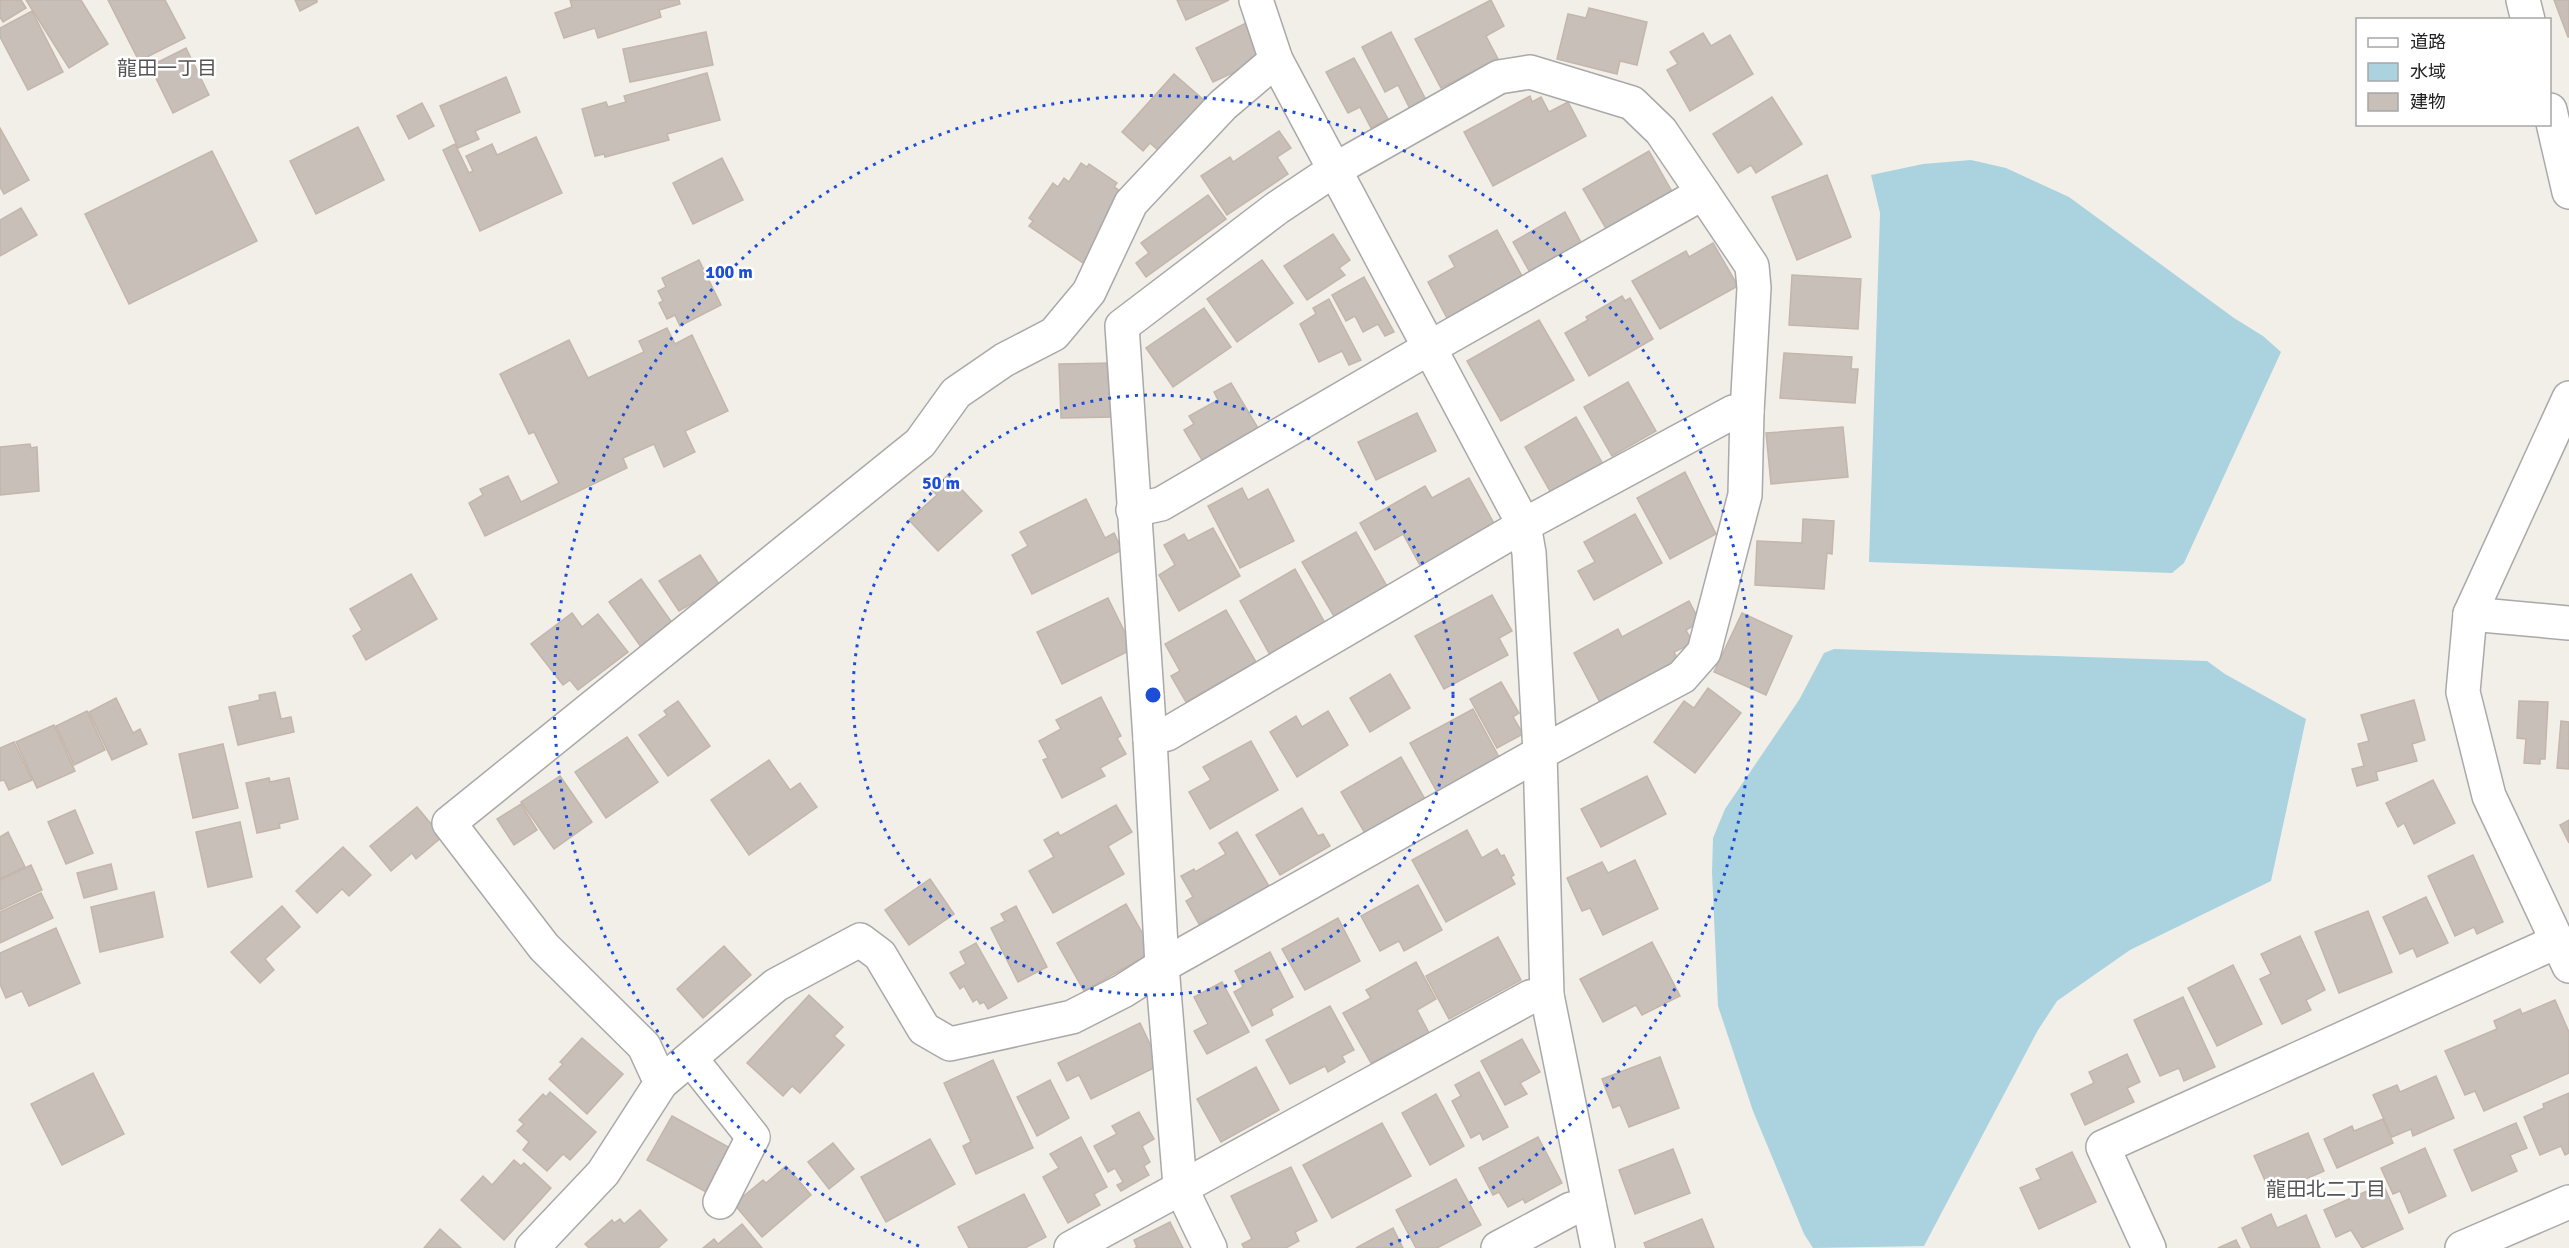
<svg xmlns="http://www.w3.org/2000/svg" width="2569" height="1248" viewBox="0 0 2569 1248" font-family="Signika,'Noto Sans JP',sans-serif">
	<rect width="100%" height="100%" fill="#f2efe9"/>
	<g fill="#aad3df">
		<path d="M1971 160 2006 168 2069 197 2234 318 2263 336 2281 352 2184 563 2172 573 1869 562 1880 213 1871 175 1923 164Z"/>
		<path d="M1834 649 2207 661 2225 674 2306 719 2271 881 2130 950 2057 1001 2038 1030 1924 1246 1813 1248 1804 1234 1753 1111 1718 1006 1712 872 1713 838 1725 809 1799 700 1824 653Z"/>
	</g>
	<g fill="#c7bfb8" stroke="#c4b6ab" stroke-width="1.5">
		<path d="M0 0H21L26 8 3 22 0 17Z"/>
		<path d="M26 0H81L108 44 69 68Z"/>
		<path d="M108 0H165L185 38 139 61Z"/>
		<path d="M295 0H317V2L300 11Z"/>
		<path d="M570 0H679L680 4 659 10 661 17 598 38 595 28 564 38 555 13 572 7Z"/>
		<path d="M1177 0H1229L1186 20Z"/>
		<path d="M1491 0 1504 26 1486 36 1498 59 1441 88 1415 39Z"/>
		<path d="M2554 0H2569V37H2568Z"/>
		<path d="M1589 8 1647 22 1637 65 1620 61 1617 74 1557 59 1568 14 1586 18Z"/>
		<path d="M32 11 63 72 28 90 0 37V28Z"/>
		<path d="M1248 22 1265 58 1213 82 1196 48Z"/>
		<path d="M706 32 713 65 630 82 623 49Z"/>
		<path d="M1391 32 1426 100 1410 109 1398 85 1385 92 1362 47Z"/>
		<path d="M1703 33 1711 46 1730 35 1753 74 1690 111 1667 70 1678 64 1670 52Z"/>
		<path d="M186 48 209 95 173 113 150 66Z"/>
		<path d="M1354 58 1388 119 1371 128 1360 107 1348 113 1326 72Z"/>
		<path d="M707 73 720 120 667 134 669 140 605 157 604 154 595 156 582 109 606 102 608 107 626 102 624 96Z"/>
		<path d="M1174 74 1205 101 1159 151 1150 143 1143 151 1122 132Z"/>
		<path d="M506 77 520 112 475 131 479 139 458 148 440 106Z"/>
		<path d="M1530 96 1532 102 1541 97 1549 112 1568 102 1586 136 1493 186 1464 132Z"/>
		<path d="M1772 97 1802 144 1756 173 1751 165 1738 173 1713 134Z"/>
		<path d="M422 103 434 126 409 139 397 116Z"/>
		<path d="M358 127 384 180 316 214 290 161Z"/>
		<path d="M0 128 29 180 4 194 0 187Z"/>
		<path d="M1279 131 1291 148 1277 157 1288 174 1227 215 1201 176 1230 157 1233 162Z"/>
		<path d="M536 137 562 193 480 231 443 150 455 144 469 173 473 171 466 156 492 144 497 155Z"/>
		<path d="M212 151 257 241 129 304 85 214Z"/>
		<path d="M1649 151 1674 195 1608 232 1583 189Z"/>
		<path d="M722 158 743 200 693 224 673 183Z"/>
		<path d="M1081 163 1087 167 1089 164 1117 183 1114 187 1122 192 1117 213 1083 263 1029 226 1033 221 1029 218 1053 183 1058 187 1064 178 1069 182Z"/>
		<path d="M1827 175 1851 237 1797 260 1772 197Z"/>
		<path d="M1208 195 1226 219 1146 277 1136 263 1149 253 1141 243Z"/>
		<path d="M21 208 37 235 0 256V220Z"/>
		<path d="M1565 212 1585 250 1533 278 1513 242Z"/>
		<path d="M1497 230 1522 276 1506 285 1510 292 1488 303 1485 297 1447 318 1428 282 1455 267 1449 256Z"/>
		<path d="M1333 234 1350 260 1339 268 1345 275 1307 300 1284 266Z"/>
		<path d="M1713 243 1738 286 1660 329 1632 281 1686 251 1689 257Z"/>
		<path d="M699 260 721 305 680 326 675 315 667 319 659 303 663 301 658 291 666 287 662 278Z"/>
		<path d="M1262 260 1293 303 1237 342 1207 299Z"/>
		<path d="M1792 275 1861 279 1858 329 1789 325Z"/>
		<path d="M1364 277 1394 332 1385 336 1378 324 1363 332 1355 316 1346 321 1332 295Z"/>
		<path d="M1622 296 1625 301 1630 298 1653 339 1589 376 1565 333 1588 320 1586 317Z"/>
		<path d="M1329 299 1361 360 1349 365 1342 351 1319 362 1300 324 1316 314 1313 308Z"/>
		<path d="M1204 308 1231 347 1173 387 1146 348Z"/>
		<path d="M1539 320 1574 380 1501 421 1467 361Z"/>
		<path d="M667 328 675 344 692 335 728 411 685 431 695 452 664 467 654 444 623 458 627 468 485 536 469 503 483 495 480 489 508 476 521 502 559 483 534 432 529 434 500 374 569 340 588 378 644 352 639 341Z"/>
		<path d="M1784 353 1852 357 1851 369H1858L1855 403 1780 398Z"/>
		<path d="M1113 363 1114 417 1061 418 1059 364Z"/>
		<path d="M1628 382 1656 431 1612 456 1584 407Z"/>
		<path d="M1231 383 1258 428 1202 460 1184 430 1194 424 1189 416 1218 400 1214 392Z"/>
		<path d="M1417 413 1436 451 1376 480 1358 442Z"/>
		<path d="M1576 417 1603 464 1563 498 1558 488 1551 493 1525 447Z"/>
		<path d="M1843 427 1848 477 1771 484 1766 433Z"/>
		<path d="M30 444 31 448 37 447 39 491 0 495V447Z"/>
		<path d="M1685 472 1716 534 1670 559 1637 498Z"/>
		<path d="M948 475 982 511 938 551 909 520 937 495 932 490Z"/>
		<path d="M1469 478 1496 527 1422 569 1403 534 1375 550 1360 523 1425 486 1432 498Z"/>
		<path d="M1242 488 1248 500 1268 489 1294 541 1240 568 1208 506Z"/>
		<path d="M1086 499 1105 538 1114 533 1122 550 1032 594 1012 555 1028 546 1020 532Z"/>
		<path d="M1635 514 1662 563 1594 600 1578 571 1595 562 1584 542Z"/>
		<path d="M1803 519 1834 521 1832 554 1827 553 1824 589 1755 585 1757 541 1802 543Z"/>
		<path d="M1213 528 1240 576 1179 611 1159 575 1175 565 1164 545 1184 534 1188 541Z"/>
		<path d="M1356 532 1388 588 1335 618 1302 562Z"/>
		<path d="M700 555 725 593 699 609 694 602 679 611 659 581Z"/>
		<path d="M1295 569 1325 623 1270 655 1240 601Z"/>
		<path d="M411 574 437 619 366 660 353 636 362 630 350 609Z"/>
		<path d="M641 579 678 631 646 654 609 602Z"/>
		<path d="M1492 595 1512 631 1499 638 1508 655 1444 689 1415 636Z"/>
		<path d="M1108 598 1133 649 1062 684 1037 632Z"/>
		<path d="M1689 601 1700 622 1686 630 1693 643 1674 652 1678 660 1659 670 1664 679 1604 710 1574 653 1618 629 1622 637Z"/>
		<path d="M1226 610 1256 662 1186 702 1171 676 1180 671 1165 644Z"/>
		<path d="M572 613 582 627 598 614 628 652 578 690 570 680 563 685 531 644Z"/>
		<path d="M1742 613 1792 636 1766 695 1714 672Z"/>
		<path d="M1390 674 1410 708 1370 732 1350 698Z"/>
		<path d="M1501 682 1519 713 1513 717 1523 734 1497 748 1470 699Z"/>
		<path d="M1708 688 1741 713 1695 773 1654 742 1684 701 1694 708Z"/>
		<path d="M275 692 281 719 291 717 294 732 238 745 229 707 260 700 259 695Z"/>
		<path d="M1101 697 1121 736 1117 738 1126 754 1100 768 1105 776 1062 798 1043 760 1048 758 1039 741 1061 729 1056 720Z"/>
		<path d="M116 698 133 733 140 729 147 744 112 760 89 712Z"/>
		<path d="M2414 700 2425 740 2412 744 2417 761 2376 772 2378 780 2357 786 2352 769 2364 766 2358 744 2369 741 2361 715Z"/>
		<path d="M678 701 710 746 668 776 639 735 667 715 664 711Z"/>
		<path d="M2519 701 2548 702 2545 759H2540V764L2524 763 2526 739 2517 738Z"/>
		<path d="M1473 709 1499 757 1437 792 1410 743Z"/>
		<path d="M87 711 105 750 74 765 56 726Z"/>
		<path d="M1328 711 1348 745 1297 777 1270 732 1296 716 1302 727Z"/>
		<path d="M2561 721 2569 722V769L2557 768Z"/>
		<path d="M54 725 75 771 37 788 16 742Z"/>
		<path d="M627 737 658 782 606 818 575 772Z"/>
		<path d="M1251 741 1278 790 1210 829 1189 792 1211 780 1203 767Z"/>
		<path d="M14 742 32 780 9 790 4 780 0 781V748Z"/>
		<path d="M223 744 238 808 193 818 179 754Z"/>
		<path d="M1401 757 1426 801 1366 835 1341 792Z"/>
		<path d="M769 760 790 790 800 783 817 807 749 855 711 800Z"/>
		<path d="M560 776 592 822 554 849 521 802Z"/>
		<path d="M1647 776 1666 814 1601 847 1581 809Z"/>
		<path d="M269 778 270 782 289 778 298 819 279 824 280 828 257 833 246 783Z"/>
		<path d="M2433 780 2455 823 2414 844 2404 823 2398 827 2386 803Z"/>
		<path d="M521 804 537 830 514 845 497 819Z"/>
		<path d="M1116 805 1132 832 1108 846 1124 874 1053 913 1029 871 1054 857 1044 840 1058 832 1060 836Z"/>
		<path d="M417 807 442 837 416 859 412 853 391 871 370 846Z"/>
		<path d="M1302 808 1318 836 1323 834 1330 846 1280 875 1256 835Z"/>
		<path d="M75 810 93 853 66 864 48 822Z"/>
		<path d="M2569 820V843L2560 825Z"/>
		<path d="M240 822 252 877 208 887 196 832Z"/>
		<path d="M1467 830 1482 858 1497 849 1501 856 1504 855 1514 875 1511 877 1515 884 1446 922 1412 860Z"/>
		<path d="M8 832 25 867 0 879V837Z"/>
		<path d="M1237 832 1270 888 1214 922 1211 917 1199 924 1186 901 1193 897 1181 876 1194 869 1195 872 1226 854 1219 843Z"/>
		<path d="M343 847 371 875 349 896 342 889 317 913 296 891Z"/>
		<path d="M2473 855 2503 922 2477 934 2474 927 2455 936 2428 876Z"/>
		<path d="M1635 860 1658 909 1603 935 1590 908 1582 911 1567 878 1602 862 1608 873Z"/>
		<path d="M111 864 117 889 84 898 77 873Z"/>
		<path d="M31 865 42 890 0 910V880Z"/>
		<path d="M930 879 954 914 909 945 885 910Z"/>
		<path d="M1418 885 1442 930 1404 951 1399 941 1380 951 1361 916Z"/>
		<path d="M154 892 163 937 100 952 91 907Z"/>
		<path d="M41 893 53 918 0 943V912Z"/>
		<path d="M2426 897 2448 943 2417 957 2413 948 2400 954 2383 917Z"/>
		<path d="M1126 904 1153 952 1084 991 1057 943Z"/>
		<path d="M282 906 300 927 265 959 274 970 260 983 231 952Z"/>
		<path d="M1016 906 1047 967 1018 982 991 928 1005 921 1001 914Z"/>
		<path d="M2368 911 2392 972 2339 993 2315 932Z"/>
		<path d="M1338 918 1360 961 1305 990 1282 949Z"/>
		<path d="M56 928 80 983 29 1006 22 991 6 998 0 984V953Z"/>
		<path d="M2300 936 2325 990 2306 1000 2311 1010 2282 1024 2260 979 2271 974 2261 954Z"/>
		<path d="M1498 937 1521 980 1449 1019 1426 976Z"/>
		<path d="M1652 942 1680 996 1642 1015 1636 1005 1603 1022 1580 979Z"/>
		<path d="M976 943 1007 998 988 1009 984 1002 980 1004 977 999 973 1002 964 986 960 989 950 973 966 964 960 952Z"/>
		<path d="M724 946 751 975 703 1018 677 989Z"/>
		<path d="M1270 952 1293 997 1271 1009 1273 1015 1252 1026 1234 992 1243 987 1235 971Z"/>
		<path d="M1416 962 1436 999 1417 1010 1429 1033 1371 1063 1343 1013 1371 998 1366 990Z"/>
		<path d="M2233 965 2262 1024 2217 1046 2188 988Z"/>
		<path d="M1222 982 1249 1032 1207 1054 1194 1031 1208 1024 1194 997Z"/>
		<path d="M809 995 843 1027 834 1036 844 1045 800 1093 792 1086 783 1096 747 1063Z"/>
		<path d="M2183 997 2215 1067 2184 1081 2179 1068 2160 1076 2134 1020Z"/>
		<path d="M2555 1000 2569 1032V1073L2484 1111 2475 1091 2465 1095 2445 1051 2497 1029 2494 1021 2520 1009 2522 1014Z"/>
		<path d="M1330 1006 1354 1050 1342 1056 1345 1062 1328 1072 1325 1066 1290 1084 1266 1040Z"/>
		<path d="M1140 1023 1160 1065 1091 1099 1079 1075 1067 1081 1058 1063Z"/>
		<path d="M582 1038 623 1074 587 1114 549 1079 563 1064 560 1062Z"/>
		<path d="M1522 1039 1540 1072 1520 1083 1527 1094 1505 1105 1481 1061Z"/>
		<path d="M2127 1054 2140 1082 2127 1088 2134 1102 2085 1125 2071 1094 2094 1083 2089 1072Z"/>
		<path d="M1660 1057 1679 1108 1629 1127 1620 1105 1613 1108 1602 1079Z"/>
		<path d="M993 1060 1033 1148 976 1174 963 1146 971 1142 944 1083Z"/>
		<path d="M1256 1067 1279 1110 1221 1142 1197 1099Z"/>
		<path d="M1479 1072 1508 1127 1483 1140 1480 1133 1471 1138 1452 1101 1461 1096 1455 1085Z"/>
		<path d="M93 1073 124 1134 62 1165 31 1104Z"/>
		<path d="M2436 1076 2454 1118 2413 1136 2411 1129 2392 1137 2373 1095 2397 1085 2400 1092Z"/>
		<path d="M1050 1080 1069 1118 1037 1136 1017 1097Z"/>
		<path d="M550 1092 596 1132 570 1160 563 1154 547 1171 523 1150 529 1142 517 1131 524 1124 519 1120 543 1094 546 1097Z"/>
		<path d="M2569 1093V1153L2565 1155 2561 1146 2540 1155 2524 1117 2544 1108 2543 1104Z"/>
		<path d="M1436 1094 1464 1146 1430 1165 1402 1113Z"/>
		<path d="M1139 1112 1154 1139 1142 1146 1150 1162 1144 1166 1149 1175 1121 1191 1117 1185 1123 1182 1115 1168 1108 1172 1094 1146 1117 1134 1112 1126Z"/>
		<path d="M672 1116 732 1149 708 1193 647 1160Z"/>
		<path d="M2383 1119 2393 1143 2337 1168 2324 1139 2352 1126 2354 1131Z"/>
		<path d="M1382 1123 1411 1176 1332 1218 1303 1165Z"/>
		<path d="M2516 1123 2527 1148 2510 1155 2517 1171 2472 1191 2454 1150Z"/>
		<path d="M2308 1133 2324 1171 2271 1194 2254 1156Z"/>
		<path d="M1081 1137 1107 1187 1094 1194 1100 1205 1068 1223 1043 1177 1059 1168 1050 1154Z"/>
		<path d="M1538 1137 1562 1183 1525 1203 1523 1199 1508 1207 1499 1192 1493 1195 1479 1168Z"/>
		<path d="M930 1139 955 1184 886 1222 861 1177Z"/>
		<path d="M833 1143 854 1169 829 1189 808 1162Z"/>
		<path d="M2425 1148 2446 1196 2409 1213 2400 1191 2393 1194 2381 1168Z"/>
		<path d="M1673 1149 1690 1193 1635 1214 1619 1170Z"/>
		<path d="M2072 1152 2096 1202 2039 1229 2020 1188 2041 1179 2036 1169Z"/>
		<path d="M514 1160 521 1166 524 1163 551 1188 504 1240 461 1200 483 1176 492 1185Z"/>
		<path d="M786 1166 811 1195 762 1237 734 1204 763 1180 766 1183Z"/>
		<path d="M1291 1167 1317 1221 1295 1232 1299 1241 1286 1248H1244L1242 1244 1252 1239 1231 1196Z"/>
		<path d="M1456 1179 1481 1225 1437 1248H1416L1396 1210Z"/>
		<path d="M2383 1184 2403 1229 2362 1248 2351 1230 2336 1237 2324 1210Z"/>
		<path d="M1024 1194 1046 1237 1025 1248H969L958 1227Z"/>
		<path d="M640 1210 667 1240 658 1248H589L585 1244 612 1220 614 1223 620 1219 624 1224Z"/>
		<path d="M2271 1214 2277 1228 2306 1215 2320 1248H2251L2242 1228Z"/>
		<path d="M1702 1219 1714 1248H1646L1644 1243Z"/>
		<path d="M1170 1222 1183 1248H1135L1137 1247 1134 1240Z"/>
		<path d="M742 1224 762 1248H703L714 1239 718 1244Z"/>
		<path d="M1393 1228 1403 1248H1356Z"/>
		<path d="M440 1229 461 1248H424Z"/>
		<path d="M2236 1240 2240 1248H2218Z"/>
	</g>
	<g fill="none" stroke-linecap="round" stroke-linejoin="round">
		<g stroke="#a9a9a9" stroke-width="36">
			<g id="minor">
				<path d="M1256 0 1276 60 1524 525 1529 553 1540 753 1547 995 1598 1248"/>
				<path d="M2523 0 2528 20"/>
				<path d="M2550 110 2569 192"/>
				<path d="M2569 398 2470 614 2463 692 2489 796 2569 966"/>
				<path d="M1133 510 1161 504 1429 348 1703 193 1752 266 1754 288 1747 412"/>
				<path d="M2470 614 2569 623"/>
				<path d="M691 1059 753 1137 720 1202"/>
				<path d="M661 1083 644 1046 544 947 449 823 920 443 956 393 1004 360 1054 334 1089 292 1131 203 1223 105 1276 60"/>
				<path d="M532 1248 603 1173 661 1083 776 985 860 940 880 955 924 1029 950 1044 1072 1017 1123 991 1162 966 1540 753 1682 677 1704 652 1745 495 1747 412H1733L1524 525 1167 734 1150 739"/>
				<path d="M1071 1248 1530 997 1547 995"/>
				<path d="M1210 1248 1180 1186 1162 966 1150 739 1122 326 1277 208 1334 170 1499 77 1530 72 1632 103 1661 131 1703 193"/>
				<path d="M1498 1248 1571 1209 1589 1205"/>
				<path d="M2149 1248 2103 1147 2556 942"/>
				<path d="M2462 1248 2569 1202"/>
			</g>
		</g>
		<use href="#minor" stroke="#fff" stroke-width="33"/>
	</g>
	<g fill="none" stroke="#1d4ed8" stroke-width="3" stroke-dasharray="3 6">
		<circle cx="1153" cy="695" r="300"/>
		<path d="M919 1246A599 599 0 1 1 1387 1246"/>
	</g>
	<g text-anchor="middle" stroke-width="5" stroke-linejoin="round" paint-order="stroke">
		<g font-size="20" fill="#555" stroke="#fff">
			<text x="167" y="75">龍田一丁目</text>
			<text x="2326" y="1196">龍田北二丁目</text>
		</g>
	</g>
	<circle cx="1153" cy="695" r="9" fill="#1d4ed8" stroke="#fff" stroke-width="3"/>
	<g font-size="18" text-anchor="middle" font-weight="bold" fill="#1d4ed8" stroke="#fff" stroke-width="5" stroke-linejoin="round" paint-order="stroke">
		<text x="729" y="278">100 m</text>
		<text x="941" y="489">50 m</text>
	</g>
	<rect x="2356" y="18" width="195" height="108" fill="#ffffff" stroke="#a7a7a7" stroke-width="1.5"/>
	<rect x="2368" y="38" width="30" height="9" fill="#ffffff" stroke="#a7a7a7" stroke-width="1.5"/>
	<text x="2410" y="48" font-size="18" fill="#222222">道路</text>
	<rect x="2368" y="63" width="30" height="18" fill="#aad3df" stroke="#a7a7a7" stroke-width="1.5"/>
	<text x="2410" y="78" font-size="18" fill="#222222">水域</text>
	<rect x="2368" y="93" width="30" height="18" fill="#c7bfb8" stroke="#a7a7a7" stroke-width="1.5"/>
	<text x="2410" y="108" font-size="18" fill="#222222">建物</text>
</svg>
